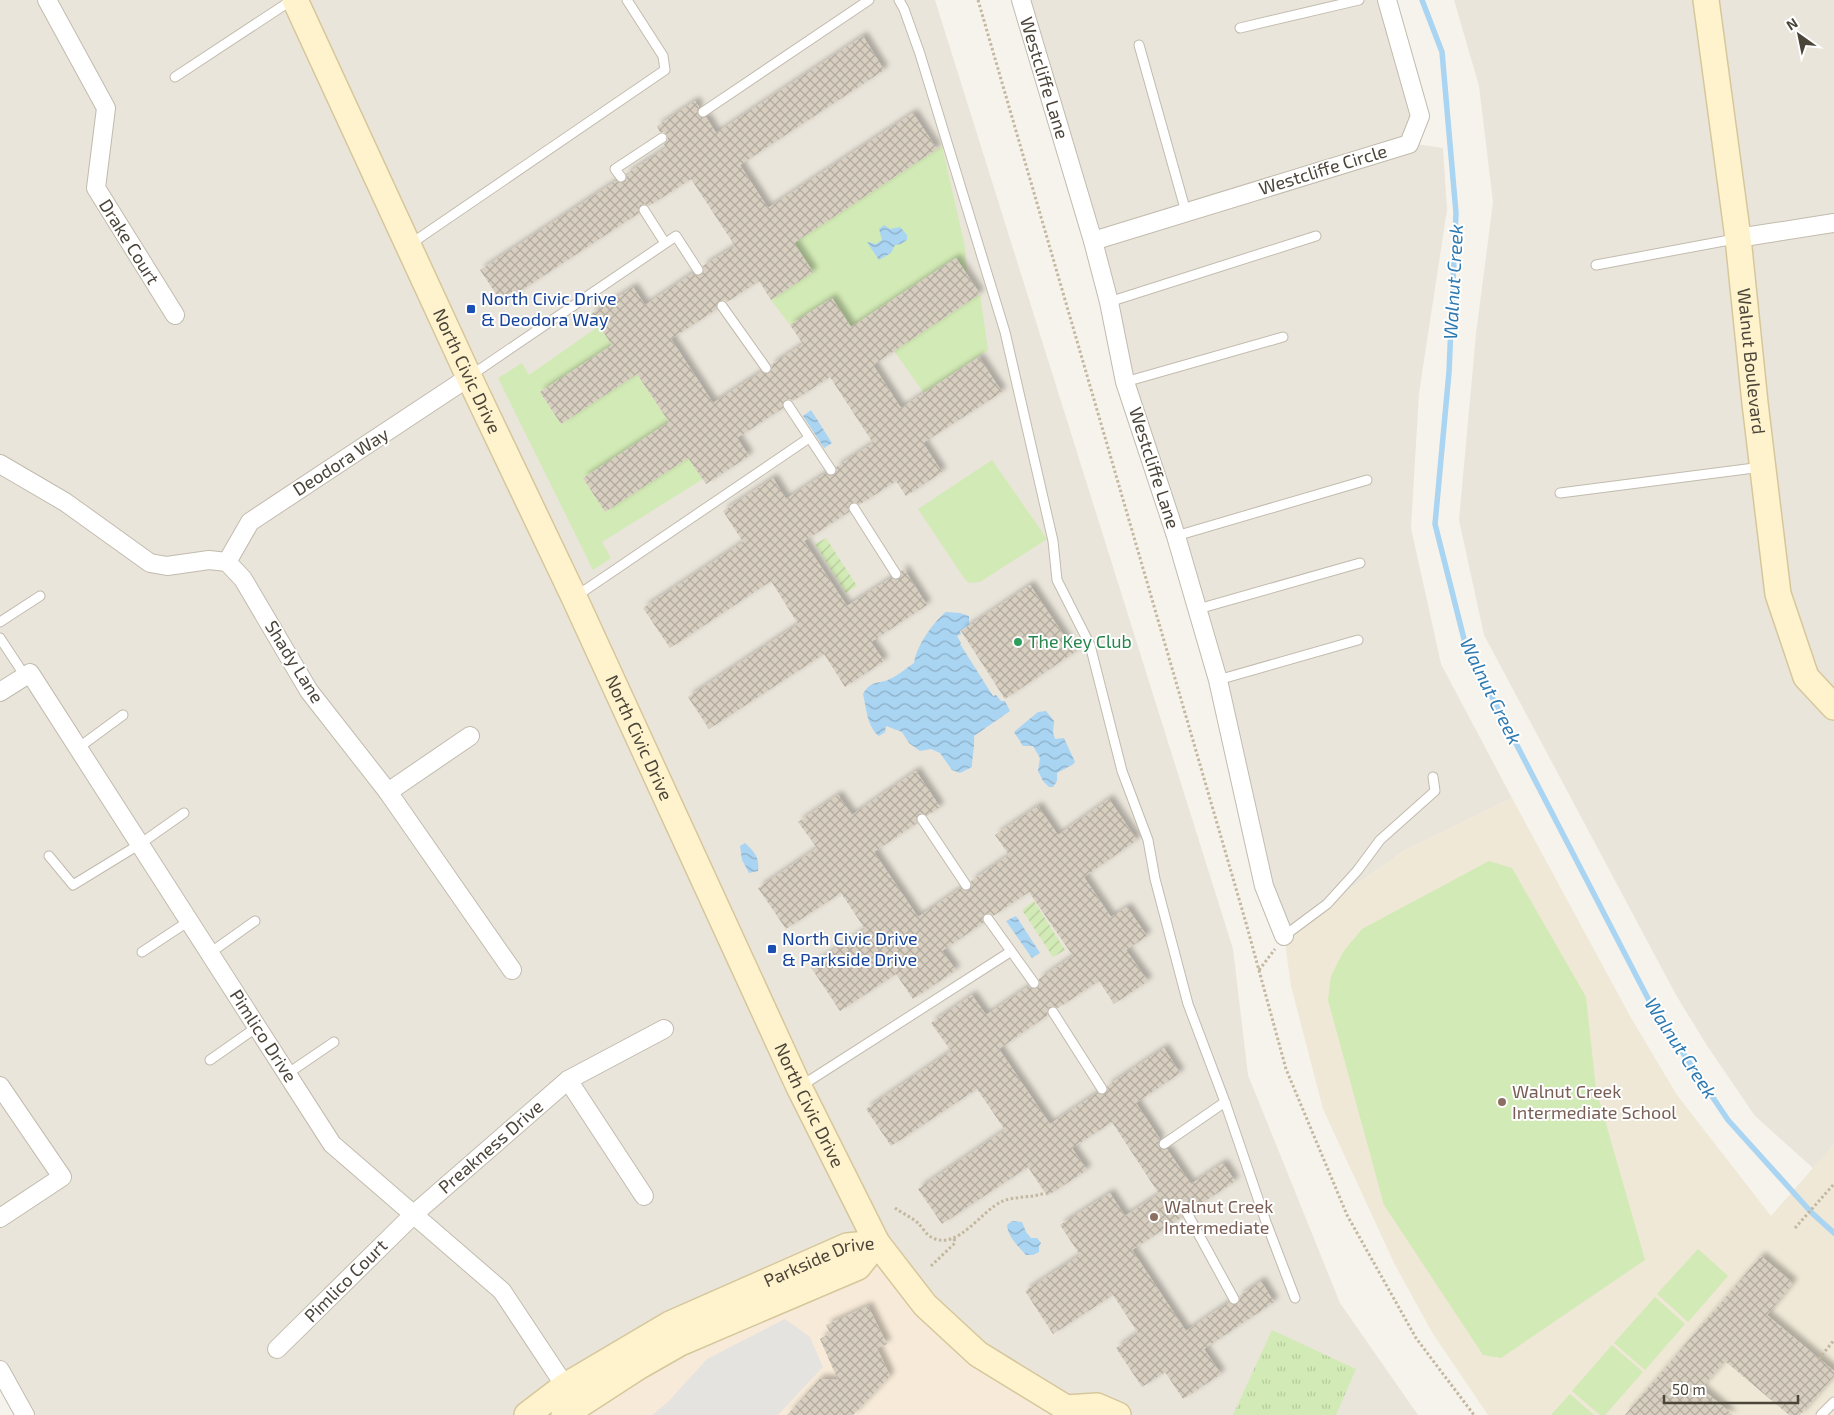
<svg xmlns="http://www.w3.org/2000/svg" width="1834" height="1415" viewBox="0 0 1834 1415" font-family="'Exo 2',sans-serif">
	<defs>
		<pattern id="park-tufts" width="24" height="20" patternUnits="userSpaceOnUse" patternTransform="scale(1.25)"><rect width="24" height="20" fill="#d2eab5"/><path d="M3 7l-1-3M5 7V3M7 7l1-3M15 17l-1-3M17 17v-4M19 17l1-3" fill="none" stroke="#b6ca9c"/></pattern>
		<pattern id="garden-furrows" width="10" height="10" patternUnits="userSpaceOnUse" patternTransform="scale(1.25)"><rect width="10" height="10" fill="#d2eab5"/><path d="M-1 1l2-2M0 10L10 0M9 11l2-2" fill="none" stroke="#b6ca9c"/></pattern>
		<pattern id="water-waves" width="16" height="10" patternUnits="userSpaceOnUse" patternTransform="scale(1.25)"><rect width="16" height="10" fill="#a9d4f2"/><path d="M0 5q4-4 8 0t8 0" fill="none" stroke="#8caec5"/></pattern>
		<pattern id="building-cross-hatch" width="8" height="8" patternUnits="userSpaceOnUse" patternTransform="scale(1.25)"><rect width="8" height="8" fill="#d8cfc1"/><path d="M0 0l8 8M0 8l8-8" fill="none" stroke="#b1aa9e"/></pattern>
		<filter id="shadow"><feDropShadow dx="4.5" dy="-4.5" stdDeviation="2.5" flood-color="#0004"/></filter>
	</defs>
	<rect width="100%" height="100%" fill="#f6f3ec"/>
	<g fill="#eae5da">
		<path d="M0 0H935L1233 949 1248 1075 1340 1303 1418 1415H1119L1066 1408 925 1305 527 1415H25L0 1370Z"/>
		<path d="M1021 0H1384L1420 116 1409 143 1443 148 1447 210 1419 393 1411 528 1441 664 1512 798 1404 851 1284 936 1218 680Z"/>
		<path d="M1454 0H1834V1144L1814 1169 1755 1116 1706 1044 1676 995 1484 635 1459 520 1476 334 1493 202 1479 86Z"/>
	</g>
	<path fill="#f7ead8" d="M877 1243 925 1305 1069 1415H564Z"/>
	<path fill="#efe8d6" d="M1512 798 1630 1016 1677 1095 1771 1216 1834 1144V1415H1488L1433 1334 1395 1265 1323 1109 1291 986 1284 936 1404 851Z"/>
	<g fill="#d2eab5">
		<path d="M942 146 965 247 967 273 956 258 851 327 832 298 790 325 771 300 813 272 794 243Z"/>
		<path d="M980 294 988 350 924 393 894 351Z"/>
		<path d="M599 326 612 345 540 392 561 424 637 374 669 422 583 478 605 512 688 458 703 479 602 542 611 558 593 570 498 378 522 363 529 375Z"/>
		<path d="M992 460 1047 539 980 582 969 583 964 578 918 509Z"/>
		<path d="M1489 861 1512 868 1586 997 1596 1089 1645 1260 1501 1358 1483 1355 1384 1205 1328 1000 1331 976 1343 952 1362 929Z"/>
		<path d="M1698 1249 1728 1276 1688 1322 1657 1294Z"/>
		<path d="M1655 1297 1685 1324 1645 1370 1614 1343Z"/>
		<path d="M1612 1345 1643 1372 1605 1415H1600L1572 1391Z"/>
		<path d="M1570 1394 1594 1415H1551Z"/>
	</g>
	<path fill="url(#park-tufts)" d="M1272 1330 1356 1369 1336 1415H1233Z"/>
	<g fill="url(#garden-furrows)">
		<path d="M826 538 857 586 846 593 815 544Z"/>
		<path d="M1034 901 1065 950 1053 957 1022 910Z"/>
	</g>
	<path fill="#e5e3e0" d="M785 1319 810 1337 823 1367 778 1415H652L668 1402 707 1359Z"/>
	<g fill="url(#water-waves)">
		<path d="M884 225 890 229 900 227 907 235V240L901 244 895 245 891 253 879 260 867 242 876 244 882 240 879 229Z"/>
		<path d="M811 410 832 443 824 448 803 416Z"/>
		<path d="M946 612 960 613 969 616V625L960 631 961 634 957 636 961 643 960 644 993 696 996 695 1001 701H1005L1010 711 974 736C975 746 972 756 972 767L960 773 952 770 940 753 931 749 920 751 909 743 902 732 886 726 885 732 879 736C867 727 866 706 863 694 872 679 878 685 890 679 899 675 906 668 914 663 916 647 933 622 946 612Z"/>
		<path d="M1046 711 1054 721 1053 732 1055 739 1064 738 1075 762 1072 765 1057 773V781L1053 787H1049L1043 781 1038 771 1040 758 1033 746H1023L1014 732 1038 712Z"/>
		<path d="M745 843C754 851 760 858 758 871L749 873 742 860 740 846Z"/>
		<path d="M1016 916 1040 953 1032 958 1006 921Z"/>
		<path d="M1012 1221 1022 1222 1026 1232 1031 1238H1037L1041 1243 1039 1246V1252L1033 1255H1026C1018 1246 1008 1237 1007 1225Z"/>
	</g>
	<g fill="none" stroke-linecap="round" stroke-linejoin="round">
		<path stroke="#a9d4f2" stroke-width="5.5" d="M1422 0 1442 52 1456 213 1449 372 1435 524 1466 647 1654 1010 1728 1120 1812 1213 1834 1233"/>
	</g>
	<g fill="url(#building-cross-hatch)" filter="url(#shadow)">
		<path d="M863 36 884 70 740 165 768 208 913 113 937 149 794 243 813 272 771 300 759 281 727 302 724 300 719 301 716 304 717 309 671 339 713 403 761 372 764 374 769 373 772 370 771 365 803 344 790 325 832 298 851 327 956 258 980 294 873 365 901 408 979 357 1002 392 923 443 942 472 906 496 896 481 859 505 856 502 851 503 848 506 849 512 804 541 847 606 891 578 896 580 900 579 902 574 901 571 904 569 927 605 871 642 884 661 845 687 824 654 709 729 688 697 798 624 771 581 670 648 643 608 743 542 723 511 773 478 786 499 826 473 829 476 834 475 837 472 836 467 873 443 830 377 793 401 790 399 785 400 782 403 783 408 737 438 749 456 706 484 688 458 605 512 583 478 669 422 637 374 561 424 540 392 612 345 591 314 633 287 645 305 693 273 696 276 701 275 704 272 703 266 735 246 691 179 649 206 644 204 640 205 638 210 639 213 502 303 480 270 616 181 621 183 625 182 627 179 626 174 666 148 664 144 668 140 667 135 664 132H660L657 126 695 101 699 107 697 110 698 115 701 118 706 117 716 133Z"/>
		<path d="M1030 585 1075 652 1005 699 961 631Z"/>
		<path d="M916 771 940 807 927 816 922 813 918 814 916 819 917 823 874 852 918 917 961 888 966 891 970 890 972 885 971 881 1009 855 995 835 1038 806 1058 835 1109 799 1137 840 1084 877 1111 917 1127 907 1147 936 1126 950 1148 981 1114 1004 1099 981 1058 1008 1053 1006 1049 1007 1047 1012 1048 1015 999 1049 1050 1124 1097 1093 1102 1095 1106 1094 1108 1089 1107 1086 1164 1048 1180 1073 1136 1103 1160 1139 1158 1142 1159 1147 1162 1150 1167 1149 1191 1184 1223 1163 1235 1181 1192 1210 1188 1207 1184 1208 1181 1212 1182 1217 1132 1250 1186 1331 1229 1302 1233 1305 1237 1304 1240 1300 1239 1296 1261 1281 1274 1302 1204 1349 1221 1374 1183 1399 1165 1372 1142 1387 1116 1348 1138 1333 1113 1295 1053 1334 1025 1291 1080 1255 1060 1225 1110 1193 1125 1216 1159 1194 1112 1122 1072 1148 1087 1170 1047 1196 1028 1167 942 1224 918 1189 1005 1130 977 1089 891 1146 866 1109 951 1051 931 1023 972 995 986 1015 1029 986 1032 989 1037 988 1040 985 1039 979 1073 956 1029 892 993 916 990 913 985 914 982 917 983 923 942 951 956 970 913 999 896 974 840 1011 810 966 865 929 841 893 786 929 758 888 817 848 798 822 838 795 852 815Z"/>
		<path d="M1761 1256 1793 1283 1767 1315 1834 1371V1376L1800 1415H1789L1725 1361 1701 1388 1733 1415H1625Z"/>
		<path d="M868 1306 887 1344 877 1348 890 1376 853 1415H787L820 1379 838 1380 820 1339 830 1333 826 1325Z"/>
	</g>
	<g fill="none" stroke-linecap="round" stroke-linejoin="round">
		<g stroke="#c2bbae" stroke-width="11">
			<g id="lane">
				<path d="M899 0 904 9 920 54 1005 332 1053 541 1057 580 1090 645 1122 771 1148 840 1155 879 1188 1004 1225 1102 1266 1222 1295 1298"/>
				<path d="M1240 28 1359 0"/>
				<path d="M1139 45 1186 212"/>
				<path d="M175 77 292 0"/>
				<path d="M703 112 869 0"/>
				<path d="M621 177 615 169 662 138"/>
				<path d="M644 210 665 243"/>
				<path d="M409 245 665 70 663 56 627 0"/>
				<path d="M1596 265 1735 239"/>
				<path d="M1109 302 1316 236"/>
				<path d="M722 306 766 368"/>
				<path d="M470 376 676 236 698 270"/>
				<path d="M1125 382 1283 337"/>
				<path d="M788 405 831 470"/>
				<path d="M1560 493 1762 467"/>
				<path d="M854 508 896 574"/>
				<path d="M1176 536 1367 480"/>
				<path d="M575 597 809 438"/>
				<path d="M1198 609 1360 563"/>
				<path d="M0 622 40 596"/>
				<path d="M0 638 25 676"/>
				<path d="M1218 680 1358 640"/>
				<path d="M78 748 123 715"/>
				<path d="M922 819 966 885"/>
				<path d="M49 856 73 885 140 844 184 813"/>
				<path d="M988 919 1034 983"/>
				<path d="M1284 936 1327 904 1357 871 1380 840 1435 791 1433 777"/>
				<path d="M142 952 189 921"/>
				<path d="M210 953 255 921"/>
				<path d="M1053 1012 1102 1089"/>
				<path d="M210 1060 257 1027"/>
				<path d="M287 1074 334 1042"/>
				<path d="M801 1086 1010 952"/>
				<path d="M1164 1144 1225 1102"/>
				<path d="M1187 1213 1234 1299"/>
				<path d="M1821 1415 1834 1402"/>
			</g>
		</g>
		<g stroke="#c2bbae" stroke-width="20">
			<g id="street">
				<path d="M47 0 106 108 96 188 175 315"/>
				<path d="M1021 0 1093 241 1109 302 1125 382 1176 536 1218 680 1264 886 1284 936"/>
				<path d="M1738 238 1834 223"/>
				<path d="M1093 241 1409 144 1420 116 1387 0"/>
				<path d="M0 464 65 502 150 563 167 566 209 560 227 562 243 579 309 691 388 792 512 970"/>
				<path d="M227 562 250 522 469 377"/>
				<path d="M0 692 30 673 332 1144 502 1291 565 1386"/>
				<path d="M388 792 470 736"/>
				<path d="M568 1080 644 1196"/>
				<path d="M0 1086 62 1177 0 1218"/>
				<path d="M277 1349 414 1214 568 1080 664 1029"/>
				<path d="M0 1370 25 1415"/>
			</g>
		</g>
		<g stroke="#d6c79b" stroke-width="28">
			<g id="secondary">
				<path id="s1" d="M295 0 469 377 574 597 799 1087 877 1243 925 1305 978 1354 1066 1408 1069 1415"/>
				<path id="s2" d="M1706 0 1738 238 1755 403 1778 594 1806 677 1834 707"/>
				<path d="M1066 1408 1097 1406 1118 1415"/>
				<path id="s3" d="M527 1415 565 1386 670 1324 847 1246 877 1243"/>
				<path d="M564 1415 638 1367 680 1343 858 1267 877 1243"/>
			</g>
		</g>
		<g stroke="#c4b79f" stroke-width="3" stroke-dasharray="2.5 2.5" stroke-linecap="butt">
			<path d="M978 0 1246 923 1286 1069 1347 1215 1416 1338 1474 1415"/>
			<path d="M1259 970 1275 949"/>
			<path d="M895 1208C902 1213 911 1217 918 1223 922 1227 926 1234 931 1237 958 1252 981 1210 1003 1201 1016 1196 1032 1198 1045 1193"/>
			<path d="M1795 1228 1834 1184"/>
			<path d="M931 1266 955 1243 954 1238"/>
			<path d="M1819 1359 1834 1340"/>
		</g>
		<use href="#lane" stroke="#fff" stroke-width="9"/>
		<use href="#street" stroke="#fff" stroke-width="18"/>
		<use href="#secondary" stroke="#fff3cd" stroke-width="25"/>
	</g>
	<g fill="#1a4fb4" stroke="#fff" stroke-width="2">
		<rect x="466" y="304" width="10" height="10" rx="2.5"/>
		<rect x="767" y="944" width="10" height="10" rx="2.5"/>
	</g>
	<circle fill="#2e9e5b" stroke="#fff" stroke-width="2" cx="1018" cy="642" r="5"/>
	<g fill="#8d6e63" stroke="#fff" stroke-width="2">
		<circle cx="1502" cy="1102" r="5"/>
		<circle cx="1154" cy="1217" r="5"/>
	</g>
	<g text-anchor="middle" stroke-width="4" stroke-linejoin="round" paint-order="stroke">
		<g font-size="18" fill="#4b4439" stroke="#fff">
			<text transform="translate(1044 78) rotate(73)" y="6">Westcliffe Lane</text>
			<text transform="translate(1323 170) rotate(-17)" y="6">Westcliffe Circle</text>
			<text transform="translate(129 242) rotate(58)" y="6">Drake Court</text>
			<text dy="6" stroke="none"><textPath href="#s2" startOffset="364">Walnut Boulevard</textPath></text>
			<text dy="6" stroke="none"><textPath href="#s1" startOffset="409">North Civic Drive</textPath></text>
			<text transform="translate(341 462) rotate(-33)" y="6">Deodora Way</text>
			<text transform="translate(1154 468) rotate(72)" y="6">Westcliffe Lane</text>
			<text transform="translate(294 662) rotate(58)" y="6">Shady Lane</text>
			<text dy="6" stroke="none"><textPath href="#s1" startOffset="814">North Civic Drive</textPath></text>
			<text transform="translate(263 1036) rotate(57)" y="6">Pimlico Drive</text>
			<text dy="6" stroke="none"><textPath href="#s1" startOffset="1219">North Civic Drive</textPath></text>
			<text transform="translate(491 1147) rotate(-41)" y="6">Preakness Drive</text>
			<text dy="6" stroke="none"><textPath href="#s3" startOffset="332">Parkside Drive</textPath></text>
			<text transform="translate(346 1281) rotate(-45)" y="6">Pimlico Court</text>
		</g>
		<g font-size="18" fill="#164399" stroke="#fff" text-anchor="start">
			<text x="481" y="305">North Civic Drive<tspan x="481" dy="21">&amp; Deodora Way</tspan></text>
			<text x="782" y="945">North Civic Drive<tspan x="782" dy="21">&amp; Parkside Drive</tspan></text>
		</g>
		<g font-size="18" fill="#27864d" stroke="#fff" text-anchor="start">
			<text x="1028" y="648">The Key Club</text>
		</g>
		<g font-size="18" fill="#785e54" stroke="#fff" text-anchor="start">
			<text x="1512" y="1098">Walnut Creek<tspan x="1512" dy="21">Intermediate School</tspan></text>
			<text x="1164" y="1213">Walnut Creek<tspan x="1164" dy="21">Intermediate</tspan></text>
		</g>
		<g font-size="19" font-style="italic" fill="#2e7ab2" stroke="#fff">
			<text transform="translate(1453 282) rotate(-87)" y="7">Walnut Creek</text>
			<text transform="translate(1491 691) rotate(64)" y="7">Walnut Creek</text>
			<text transform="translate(1681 1048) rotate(57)" y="7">Walnut Creek</text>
		</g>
	</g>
	<g transform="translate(1799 35) rotate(327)" stroke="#ffffff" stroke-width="4" paint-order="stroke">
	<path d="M0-4L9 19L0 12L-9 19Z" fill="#4b4439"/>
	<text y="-8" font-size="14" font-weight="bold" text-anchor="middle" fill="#4b4439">N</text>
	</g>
	<path d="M1664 1395v8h134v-8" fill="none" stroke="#4b4439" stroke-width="2.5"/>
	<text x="1672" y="1395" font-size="15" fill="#4b4439" stroke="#ffffff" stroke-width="4" paint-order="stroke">50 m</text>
</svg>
